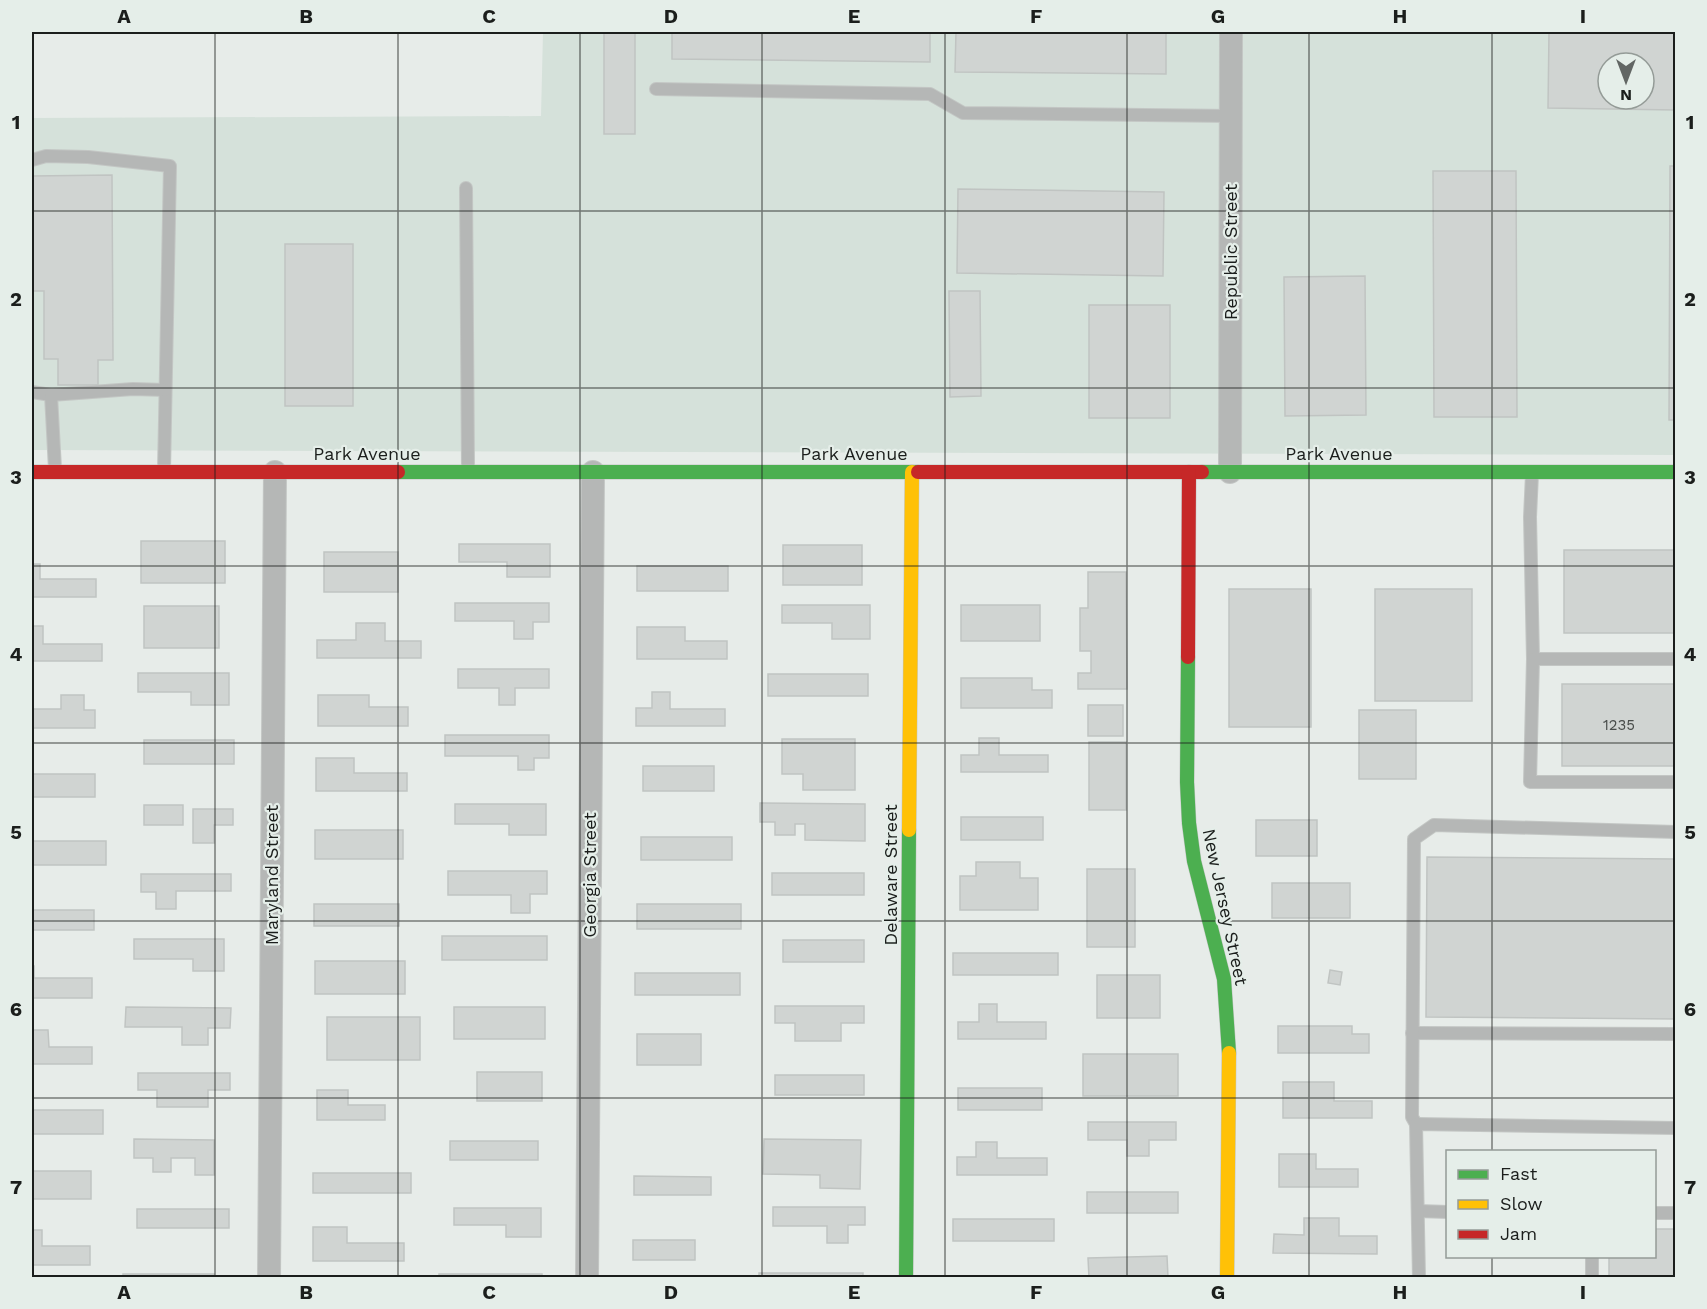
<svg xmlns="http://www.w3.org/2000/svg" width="1707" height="1309" viewBox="0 0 1707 1309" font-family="'Work Sans',sans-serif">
	<rect width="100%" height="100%" fill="#e7ece9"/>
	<path fill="#d5e1da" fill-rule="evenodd" d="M543 32H1675V455L32 450V118L541 116ZM1608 63H1644V99H1608Z"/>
	<g fill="#d0d4d2" stroke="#c0c4c2" stroke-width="1.5" fill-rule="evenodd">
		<rect x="604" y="32" width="31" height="102"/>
		<path d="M672 32H930V62L672 59Z"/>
		<path d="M956 32H1166V74L955 72Z"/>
		<path d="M1549 32H1676V110L1548 108ZM1608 63H1644V99H1608Z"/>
		<path d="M1670 166H1676V420H1669Z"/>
		<path d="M1433 171H1516L1517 417H1434Z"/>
		<path d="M112 175 113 360H98V385H58V359H44V291H32V176Z"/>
		<path d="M958 189 1164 192 1163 276 957 273Z"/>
		<rect x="285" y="244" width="68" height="162"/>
		<path d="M1365 276 1366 415 1285 416 1284 277Z"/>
		<path d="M949 291H980L981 396 950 397Z"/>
		<rect x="1089" y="305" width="81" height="113"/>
		<rect x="141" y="541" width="84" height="42"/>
		<path d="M459 544H550V577H507V562H459Z"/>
		<rect x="783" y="545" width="79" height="40"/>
		<rect x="1564" y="550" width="112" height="83"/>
		<rect x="324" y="552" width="74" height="40"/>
		<path d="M32 564H40V579H96V597H32Z"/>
		<rect x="637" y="566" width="91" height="25"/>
		<path d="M1088 572H1126L1127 689H1078V673H1091V651H1080V608H1088Z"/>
		<rect x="1229" y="589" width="82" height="138"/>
		<rect x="1375" y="589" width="97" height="112"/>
		<path d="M455 603H549V622H533V639H514V621H455Z"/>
		<path d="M782 605H870V639H832V623H782Z"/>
		<rect x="961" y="605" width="79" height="36"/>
		<rect x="144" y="606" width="75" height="42"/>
		<path d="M356 623H385V641H421V658H317V640H356Z"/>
		<path d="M32 626H43V644H102V661H32Z"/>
		<path d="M637 627H685V641H727V659H637Z"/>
		<path d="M458 669H549V688H515V705H499V688H458Z"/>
		<path d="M138 673H229V705H191V692H138Z"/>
		<rect x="768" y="674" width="100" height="22"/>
		<path d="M961 678H1032V690H1052V708H961Z"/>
		<rect x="1562" y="684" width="114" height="82"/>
		<path d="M652 692H670V709H725V726H636V708H652Z"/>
		<path d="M61 695H84V710H95V728H32V709H61Z"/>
		<path d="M318 695H369V707H408V726H318Z"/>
		<rect x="1088" y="705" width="35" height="31"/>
		<rect x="1359" y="710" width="57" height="69"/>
		<path d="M445 735H549V758H534V770H518V756H445Z"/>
		<path d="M979 738H999V755H1048V772H961V755H979Z"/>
		<path d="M782 739H855V790H803V774H782Z"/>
		<rect x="144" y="740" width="90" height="24"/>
		<rect x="1089" y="742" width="37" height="68"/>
		<path d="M316 758H354V773H407V791H316Z"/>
		<rect x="643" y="766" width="71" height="25"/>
		<rect x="32" y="774" width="63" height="23"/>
		<path d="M760 803 865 804V841L805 840V824H795V835H775V822H760Z"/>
		<path d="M455 804H546V835H509V824H455Z"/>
		<rect x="144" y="805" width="39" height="20"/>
		<path d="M193 809H233V825H214V843H193Z"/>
		<rect x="961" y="817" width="82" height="23"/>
		<rect x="1256" y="820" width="61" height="36"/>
		<rect x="315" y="830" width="88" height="29"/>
		<rect x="641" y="837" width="91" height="23"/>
		<rect x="32" y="841" width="74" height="24"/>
		<path d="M1427 857 1676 859V1019L1426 1017Z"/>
		<path d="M976 862H1020V878H1038V910H960V876H976Z"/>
		<rect x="1087" y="869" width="48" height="78"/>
		<path d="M448 871H547V894H530V913H511V895H448Z"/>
		<rect x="772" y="873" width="92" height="22"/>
		<path d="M141 874H231V891H176V909H156V892H141Z"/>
		<rect x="1272" y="883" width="78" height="35"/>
		<rect x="314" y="904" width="85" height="22"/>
		<rect x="637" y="904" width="104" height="25"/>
		<rect x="32" y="910" width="62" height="20"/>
		<rect x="442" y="936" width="105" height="24"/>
		<path d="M134 939H224V971H193V959H134Z"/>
		<rect x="783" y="940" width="81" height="22"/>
		<rect x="953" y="953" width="105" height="22"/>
		<rect x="315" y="961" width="90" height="33"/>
		<path d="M32 966H34V978H92V998H32Z"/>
		<path d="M1330 970 1342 972 1340 985 1328 983Z"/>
		<rect x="635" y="973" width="105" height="22"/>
		<rect x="1097" y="975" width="63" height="43"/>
		<path d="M979 1004H997V1022H1046V1039H958V1022H979Z"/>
		<path d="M775 1006H864V1023H841V1041H795V1023H775Z"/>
		<path d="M126 1007 231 1008 230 1028H208V1045H182V1027H125Z"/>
		<rect x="454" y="1007" width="91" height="32"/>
		<rect x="327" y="1017" width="93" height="43"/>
		<path d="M1278 1026H1352V1034H1369V1053H1278Z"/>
		<path d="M32 1030H48L49 1047H92V1064H32Z"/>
		<rect x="637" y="1034" width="64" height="31"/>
		<rect x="1083" y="1054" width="95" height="42"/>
		<rect x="477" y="1072" width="65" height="29"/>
		<path d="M138 1073H230V1090H208V1107H157V1090H138Z"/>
		<rect x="775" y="1075" width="89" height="20"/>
		<path d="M1283 1082H1334V1101H1372V1118H1283Z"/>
		<rect x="958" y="1088" width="84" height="22"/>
		<path d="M317 1090H348V1105H385V1120H317Z"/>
		<rect x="32" y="1110" width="71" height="24"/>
		<path d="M1088 1122H1176V1140H1149V1156H1127V1140H1088Z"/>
		<path d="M134 1139 214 1140V1175H195V1158H171V1172H153V1158H134Z"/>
		<path d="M764 1139 861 1140 860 1189 820 1188V1175L763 1174Z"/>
		<rect x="450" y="1141" width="88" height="19"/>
		<path d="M976 1142H997V1158H1047V1175H957V1157H976Z"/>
		<path d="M1279 1154H1316V1169H1358V1187H1279Z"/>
		<rect x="32" y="1171" width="59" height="28"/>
		<rect x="313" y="1173" width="98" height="20"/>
		<path d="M634 1176 711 1177V1195H634Z"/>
		<rect x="1087" y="1192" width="91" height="21"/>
		<path d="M773 1207H865V1225H848V1243H827V1226H773Z"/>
		<path d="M454 1208H541V1237H506V1225H454Z"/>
		<rect x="137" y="1209" width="92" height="19"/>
		<path d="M1304 1218H1339V1236H1377V1254L1273 1253 1274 1234 1304 1235Z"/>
		<rect x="953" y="1219" width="101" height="22"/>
		<path d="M313 1227H347V1243H404V1261H313Z"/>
		<path d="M1654 1229H1676V1278H1609V1256H1654Z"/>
		<path d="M32 1230H42V1246H90V1265H32Z"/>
		<rect x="633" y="1240" width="62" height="20"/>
		<path d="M1167 1256 1168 1277 1089 1278 1088 1258Z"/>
		<rect x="759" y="1273" width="104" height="5"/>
		<rect x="123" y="1274" width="91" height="4"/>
		<rect x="439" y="1274" width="103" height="4"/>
	</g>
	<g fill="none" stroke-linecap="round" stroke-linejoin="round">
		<g stroke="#c3c6c4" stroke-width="14">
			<g id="lane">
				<path d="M656 89 930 94 963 113 1231 116"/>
				<path d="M32 160 46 156 88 157 170 166 164 471"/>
				<path d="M466 188 468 471"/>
				<path d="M32 392 51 395 55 469"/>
				<path d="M51 395 133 389 165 390"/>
				<path d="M1532 474 1530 517 1533 659"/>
				<path d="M1676 659H1533L1530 782H1676"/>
				<path d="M1412 1033 1676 1034"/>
				<path d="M1416 1124 1412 1117 1414 839 1434 825 1676 832"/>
				<path d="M1418 1211 1448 1212"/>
				<path d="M1654 1213H1676"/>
				<path d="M1592 1256V1278"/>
				<path d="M1419 1278 1416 1124 1676 1128"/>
			</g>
		</g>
		<g stroke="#c3c6c4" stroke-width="24">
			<g id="street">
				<path d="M1230 472 1231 32"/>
				<path d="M269 1278 275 472"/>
				<path d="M587 1278 593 472"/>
			</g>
		</g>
		<g stroke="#c3c6c4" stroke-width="15">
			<g id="fast">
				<path d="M398 472H918"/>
				<path d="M1202 472H1676"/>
				<path d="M1188 657 1187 782 1189 823 1194 861 1224 979 1229 1053"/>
				<path d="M906 1278 909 830"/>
			</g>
		</g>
		<g stroke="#c3c6c4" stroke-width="15">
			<g id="slow">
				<path d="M909 830 912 472"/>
				<path d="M1227 1278 1229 1053"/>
			</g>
		</g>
		<g stroke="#c3c6c4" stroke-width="15">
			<g id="jam">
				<path d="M32 472H398"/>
				<path d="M918 472H1202"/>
				<path d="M1188 657 1189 472"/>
			</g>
		</g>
		<use href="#lane" stroke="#b5b7b6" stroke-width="12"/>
		<use href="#street" stroke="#b5b7b6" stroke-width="22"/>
		<use href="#fast" stroke="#4caf50" stroke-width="14"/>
		<use href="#slow" stroke="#ffc107" stroke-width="14"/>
		<use href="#jam" stroke="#c62828" stroke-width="14"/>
	</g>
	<path fill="none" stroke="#1b1e1c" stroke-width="1.5" stroke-opacity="0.55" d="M215 32V1278M398 32V1278M580 32V1278M762 32V1278M945 32V1278M1127 32V1278M1309 32V1278M1492 32V1152M32 211H1676M32 388H1676M32 566H1676M32 743H1676M32 921H1676M32 1098H1676M1492 1256V1278"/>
	<g text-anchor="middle" stroke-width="4.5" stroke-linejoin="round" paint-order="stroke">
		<g font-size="15" fill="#484c4a">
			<text x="1619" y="730">1235</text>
		</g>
		<g font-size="18" fill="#1b1e1c" stroke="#e5eee9">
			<text transform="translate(1231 252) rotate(-90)" y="6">Republic Street</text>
			<text x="367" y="460">Park Avenue</text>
			<text x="854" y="460">Park Avenue</text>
			<text x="1339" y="460">Park Avenue</text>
			<text transform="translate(272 875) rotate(-90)" y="6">Maryland Street</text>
			<text transform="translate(590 875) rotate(-90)" y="6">Georgia Street</text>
			<text transform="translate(891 875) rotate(-90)" y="6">Delaware Street</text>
			<text transform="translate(1225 907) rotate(78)" y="6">New Jersey Street</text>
		</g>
	</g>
	<rect width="1707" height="1309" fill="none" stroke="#e5eee9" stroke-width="66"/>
	<rect x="1446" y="1150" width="210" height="108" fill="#e5eee9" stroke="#949b97" stroke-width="1.5"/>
	<rect x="1458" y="1170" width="30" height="9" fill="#4caf50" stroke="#949b97" stroke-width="1.5"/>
	<text x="1500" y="1180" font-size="18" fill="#1b1e1c">Fast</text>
	<rect x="1458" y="1200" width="30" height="9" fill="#ffc107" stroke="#949b97" stroke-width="1.5"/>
	<text x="1500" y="1210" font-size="18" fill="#1b1e1c">Slow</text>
	<rect x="1458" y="1230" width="30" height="9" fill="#c62828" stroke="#949b97" stroke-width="1.5"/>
	<text x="1500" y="1240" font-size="18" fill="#1b1e1c">Jam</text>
	<g transform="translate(1626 81) rotate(180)"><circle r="28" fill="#e5eee9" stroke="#949b97" stroke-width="1.5"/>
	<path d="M0-4.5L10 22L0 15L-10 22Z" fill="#626664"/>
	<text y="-9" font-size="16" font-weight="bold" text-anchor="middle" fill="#1b1e1c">N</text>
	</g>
	<rect x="33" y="33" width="1641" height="1243" fill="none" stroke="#1b1e1c" stroke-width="2"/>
	<g font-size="20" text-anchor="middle" font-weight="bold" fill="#1b1e1c">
		<text x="124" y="23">A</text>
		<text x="306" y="23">B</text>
		<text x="489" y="23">C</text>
		<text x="671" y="23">D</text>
		<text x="854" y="23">E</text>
		<text x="1036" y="23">F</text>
		<text x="1218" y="23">G</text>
		<text x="1400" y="23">H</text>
		<text x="1583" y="23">I</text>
		<text x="16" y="129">1</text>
		<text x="1690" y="129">1</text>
		<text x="16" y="306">2</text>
		<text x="1690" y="306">2</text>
		<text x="16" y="484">3</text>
		<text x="1690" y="484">3</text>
		<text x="16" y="661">4</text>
		<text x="1690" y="661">4</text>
		<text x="16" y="839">5</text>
		<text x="1690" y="839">5</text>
		<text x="16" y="1016">6</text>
		<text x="1690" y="1016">6</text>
		<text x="16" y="1194">7</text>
		<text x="1690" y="1194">7</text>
		<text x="124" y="1299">A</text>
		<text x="306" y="1299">B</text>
		<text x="489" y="1299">C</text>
		<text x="671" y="1299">D</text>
		<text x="854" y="1299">E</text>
		<text x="1036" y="1299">F</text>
		<text x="1218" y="1299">G</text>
		<text x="1400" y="1299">H</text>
		<text x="1583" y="1299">I</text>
	</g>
</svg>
